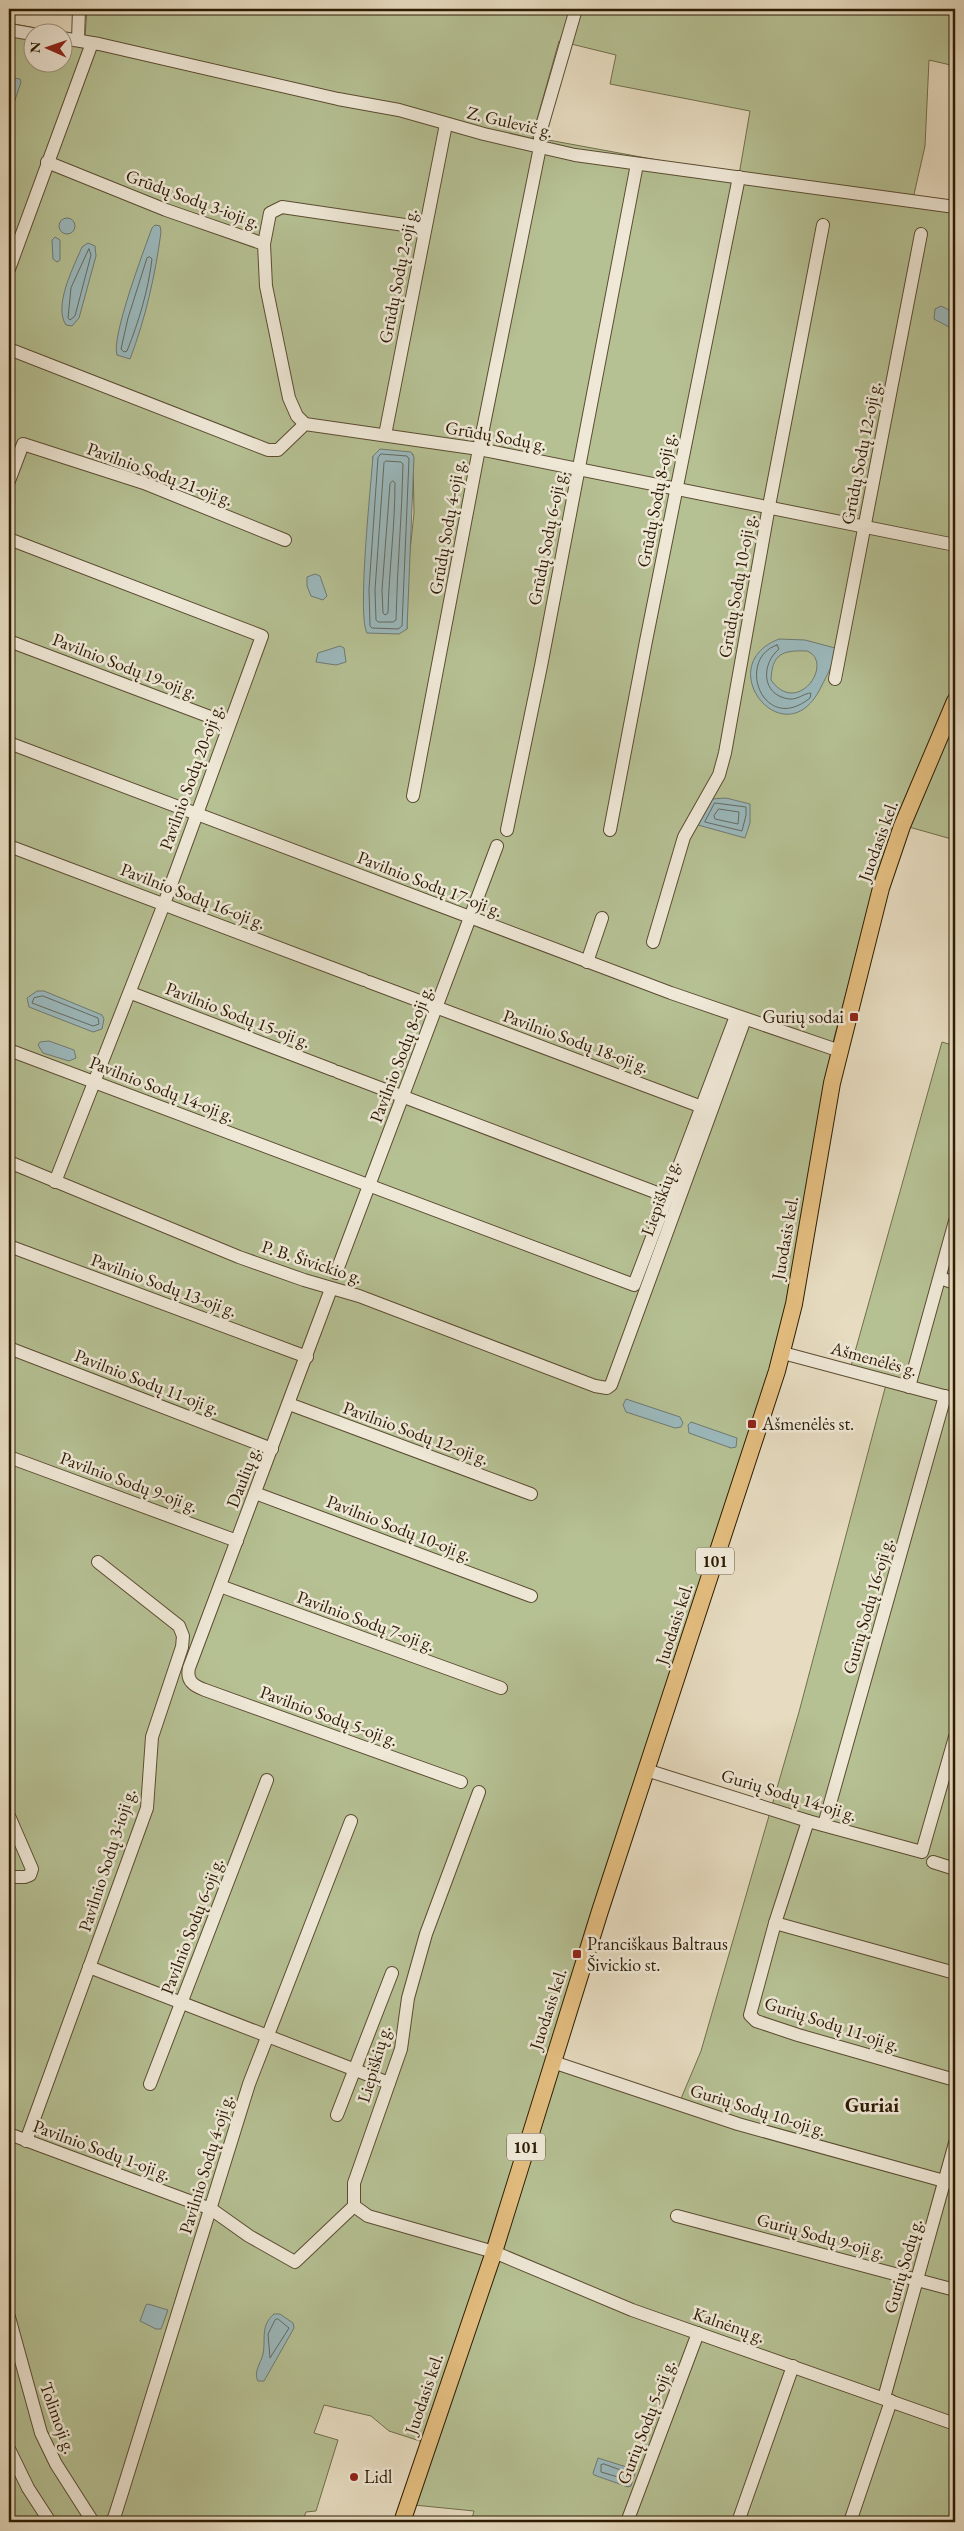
<svg xmlns="http://www.w3.org/2000/svg" width="964" height="2531" viewBox="0 0 964 2531" font-family="'EB Garamond',serif">
	<rect width="100%" height="100%" fill="#e7dcc1"/>
	<filter id="stains"><feTurbulence type="fractalNoise" baseFrequency=".004" numOctaves="4"/><feColorMatrix values="0 0 0 0 .2 0 0 0 0 .09 0 0 0 0 .02 0 0 0 .5 -.17"/></filter>
	<radialGradient id="worn" r=".72"><stop offset=".6" stop-color="#630" stop-opacity="0"/><stop offset="1" stop-color="#630" stop-opacity=".3"/></radialGradient>
	<g fill="#b5c093" stroke="#716e4b" fill-rule="evenodd">
		<path d="M87 9H955V66L929 60 925 146 912 203 955 208V680L881 865 834 1038 785 1321 497 2224 423 2442 389 2431 371 2416 324 2405 314 2433 338 2440 316 2511 306 2512 302 2522H9V23L57 32H32V62H62L63 33 85 37ZM559 41 616 55 610 84 750 111 739 175 532 137ZM413 454 414 513 407 579V629L370 518 373 456Z"/>
		<path d="M955 716V840L909 827Z"/>
		<path d="M942 1042 955 1046V2522H471L474 2511 414 2505 560 2060 680 2101 701 2051 799 1712 888 1377 851 1366Z"/>
	</g>
	<g fill="#9bb9bd" stroke="#6f7a73" fill-rule="evenodd">
		<path d="M13 78 20 79 21 82 9 118V82Z"/>
		<circle cx="67" cy="226" r="8"/>
		<path d="M155 225 160 226 161 232C155 276 146 317 130 359L117 355C111 337 144 250 152 228Z"/>
		<path d="M55 237 60 240V260L57 262 53 259 52 240Z"/>
		<path d="M88 243 95 246 96 256 79 318 72 326 66 325C53 306 74 266 82 247Z"/>
		<path d="M941 306 955 313 953 327H949L934 319 935 309Z"/>
		<path d="M380 449 411 452 414 457 407 629 399 634 367 633C357 615 371 485 373 456Z"/>
		<path d="M315 574 320 576 327 596 323 600 311 596 307 586V577Z"/>
		<path d="M779 639 805 640 835 648C835 662 827 675 821 687 786 760 709 666 779 639ZM807 651C835 662 798 718 771 680 772 654 782 650 807 651Z"/>
		<path d="M340 646 344 648 346 662 336 665 316 662 318 653Z"/>
		<path d="M726 798 750 804V823L745 838 698 825 711 799Z"/>
		<path d="M37 991H44L102 1015 104 1019 102 1029 93 1032 29 1007 27 998Z"/>
		<path d="M49 1041 74 1050 76 1058 69 1061 43 1053 38 1045 40 1042Z"/>
		<path d="M626 1399 680 1417 683 1423 681 1427 675 1428 626 1412 623 1405Z"/>
		<path d="M691 1422 737 1438 736 1447 731 1448 689 1433 688 1425Z"/>
		<path d="M148 2304 168 2310 161 2329H156L140 2321 146 2305Z"/>
		<path d="M274 2314H280L293 2323 294 2328 264 2381H258C253 2372 261 2363 263 2354 266 2339 260 2326 274 2314Z"/>
		<path d="M598 2458 636 2470 631 2486 628 2487 594 2475 593 2473Z"/>
	</g>
	<g fill="none" stroke-linecap="round" stroke-linejoin="round">
		<g stroke="#646a60" stroke-width="1">
			<path d="M89 249 91 255 75 316 70 320 68 318 71 288Z"/>
			<path d="M150 257 152 259C148 291 139 321 127 351L124 352 121 349 128 318 147 258Z"/>
			<path d="M381 454 407 456 409 459 402 626 398 629 372 628 370 626 369 589 378 458Z"/>
			<path d="M386 461 401 462 403 464C402 517 397 568 396 620L393 622H378L376 620 375 590 384 463Z"/>
			<path d="M393 481 395 483C395 527 389 569 388 613L385 615 383 613 382 590 390 484Z"/>
			<path d="M777 645 779 649C761 664 761 695 789 699 798 700 804 693 811 693L810 698C763 736 735 659 777 645Z"/>
			<path d="M715 803 746 807V815L742 831 705 822Z"/>
			<path d="M719 809 739 812 738 824 715 819 714 816Z"/>
			<path d="M43 996 98 1018 99 1024 93 1026 32 1003 34 998Z"/>
			<path d="M278 2319 289 2328 270 2358 268 2334 275 2320Z"/>
			<path d="M604 2464 629 2473 628 2480 601 2472V2465Z"/>
		</g>
		<g stroke="#5c4c32" stroke-width="14">
			<g id="minor">
				<path d="M9 30 32 34"/>
				<path d="M62 38 99 44 338 99 399 110 484 134 575 155 955 207"/>
				<path d="M78 40 79 9"/>
				<path d="M47 162 166 210 264 244 266 286 289 398 297 416 305 424"/>
				<path d="M264 244 270 213 282 207 425 228"/>
				<path d="M9 269 92 43"/>
				<path d="M9 349 268 450H278L305 424 479 449 955 545"/>
				<path d="M385 435 446 124"/>
				<path d="M9 481 23 444 144 483 285 540"/>
				<path d="M9 539 262 636 164 904 55 1182"/>
				<path d="M9 641 229 724"/>
				<path d="M835 679 921 234"/>
				<path d="M9 743 671 993 840 1051"/>
				<path d="M413 796 479 449 540 147V133L576 9"/>
				<path d="M507 830 541 666 637 164"/>
				<path d="M610 830 646 641 739 177"/>
				<path d="M9 846 364 980"/>
				<path d="M653 942 684 837 719 775 725 753 769 506 823 225"/>
				<path d="M587 962 602 918"/>
				<path d="M369 982 702 1107"/>
				<path d="M131 993 333 1070"/>
				<path d="M9 1050 634 1285 736 1016"/>
				<path d="M338 1072 668 1197"/>
				<path d="M9 1162 239 1257 304 1280 359 1296 595 1386 607 1388 611 1385 745 1019"/>
				<path d="M9 1246 307 1357"/>
				<path d="M336 1273 497 846"/>
				<path d="M940 1278 955 1283"/>
				<path d="M331 1289 189 1668C186 1681 194 1686 205 1690L461 1782"/>
				<path d="M9 1348 272 1449"/>
				<path d="M783 1353 955 1399"/>
				<path d="M909 1387 955 1221"/>
				<path d="M289 1404 531 1494"/>
				<path d="M9 1457 237 1541"/>
				<path d="M255 1493 531 1596"/>
				<path d="M220 1586 501 1688"/>
				<path d="M646 1770 808 1821 922 1852 955 1737"/>
				<path d="M479 1792 426 1934 408 1998 401 2049 354 2183V2206L368 2216 494 2252 632 2310 955 2424"/>
				<path d="M9 1816 32 1869 30 1875 25 1877H9"/>
				<path d="M808 1821 775 1923 750 2015 756 2021 798 2035 955 2080"/>
				<path d="M824 1825 945 1396"/>
				<path d="M933 1862 955 1869"/>
				<path d="M775 1923 955 1973"/>
				<path d="M89 1967 389 2083"/>
				<path d="M553 2062 738 2124 955 2184"/>
				<path d="M150 2084 267 1780"/>
				<path d="M337 2115 392 1973"/>
				<path d="M9 2134 211 2209 249 2236 295 2262 354 2206"/>
				<path d="M26 2141 147 1808 152 1737 182 1647 183 1636 179 1626 98 1562"/>
				<path d="M677 2216 955 2290"/>
				<path d="M9 2317 41 2433 56 2464 93 2522"/>
				<path d="M884 2398 955 2143"/>
				<path d="M9 2449 28 2488 50 2522"/>
				<path d="M110 2522 114 2518 121 2496 249 2084 351 1821"/>
				<path d="M627 2522 698 2333"/>
				<path d="M738 2522 793 2366"/>
				<path d="M850 2522 891 2401"/>
			</g>
		</g>
		<g stroke="#2d1c03" stroke-width="18">
			<path id="major" d="M402 2522 494 2252 600 1911 777 1371 794 1304 832 1083 881 888 902 826 955 701"/>
		</g>
		<use href="#minor" stroke="#efe8d7" stroke-width="12"/>
		<use href="#major" stroke="#e4be80" stroke-width="16"/>
	</g>
	<g fill="#8f2418" stroke="#efe8d7" stroke-width="2">
		<rect x="849" y="1012" width="10" height="10" rx="2.5"/>
		<rect x="747" y="1419" width="10" height="10" rx="2.5"/>
		<rect x="572" y="1949" width="10" height="10" rx="2.5"/>
		<circle cx="354" cy="2477" r="5"/>
	</g>
	<g text-anchor="middle" stroke-width="5" stroke-linejoin="round" paint-order="stroke">
		<g fill="#efe8d7" stroke="#675943" stroke-width="1">
			<rect x="696" y="1547.5" width="38" height="27" rx="4"/>
			<rect x="507" y="2133.5" width="38" height="27" rx="4"/>
		</g>
		<g font-size="16" font-weight="bold" fill="#2d1c03">
			<text x="715" y="1567">101</text>
			<text x="526" y="2153">101</text>
		</g>
		<g font-size="18" fill="#2d1c03" stroke="#efe8d7">
			<text transform="translate(510 122) rotate(13)" y="6">Z. Gulevič g.</text>
			<text transform="translate(193 199) rotate(20)" y="6">Grūdų Sodų 3-ioji g.</text>
			<text transform="translate(398 276) rotate(-79)" y="6">Grūdų Sodų 2-oji g.</text>
			<text transform="translate(496 436) rotate(10)" y="6">Grūdų Sodų g.</text>
			<text transform="translate(861 453) rotate(-79)" y="6">Grūdų Sodų 12-oji g.</text>
			<text transform="translate(160 474) rotate(20)" y="6">Pavilnio Sodų 21-oji g.</text>
			<text transform="translate(656 500) rotate(-79)" y="6">Grūdų Sodų 8-oji g.</text>
			<text transform="translate(447 527) rotate(-80)" y="6">Grūdų Sodų 4-oji g.</text>
			<text transform="translate(547 538) rotate(-79)" y="6">Grūdų Sodų 6-oji g.</text>
			<text transform="translate(737 586) rotate(-80)" y="6">Grūdų Sodų 10-oji g.</text>
			<text transform="translate(125 666) rotate(21)" y="6">Pavilnio Sodų 19-oji g.</text>
			<text transform="translate(191 777) rotate(-70)" y="6">Pavilnio Sodų 20-oji g.</text>
			<text transform="translate(878 841) rotate(-70)" y="6">Juodasis kel.</text>
			<text transform="translate(430 884) rotate(21)" y="6">Pavilnio Sodų 17-oji g.</text>
			<text transform="translate(193 896) rotate(21)" y="6">Pavilnio Sodų 16-oji g.</text>
			<text transform="translate(238 1015) rotate(21)" y="6">Pavilnio Sodų 15-oji g.</text>
			<text transform="translate(576 1041) rotate(20)" y="6">Pavilnio Sodų 18-oji g.</text>
			<text transform="translate(401 1054) rotate(-69)" y="6">Pavilnio Sodų 8-oji g.</text>
			<text transform="translate(162 1089) rotate(21)" y="6">Pavilnio Sodų 14-oji g.</text>
			<text transform="translate(660 1198) rotate(-70)" y="6">Liepiškių g.</text>
			<text transform="translate(785 1238) rotate(-80)" y="6">Juodasis kel.</text>
			<text transform="translate(312 1262) rotate(18)" y="6">P. B. Šivickio g.</text>
			<text transform="translate(164 1285) rotate(20)" y="6">Pavilnio Sodų 13-oji g.</text>
			<text transform="translate(874 1359) rotate(15)" y="6">Ašmenėlės g.</text>
			<text transform="translate(147 1382) rotate(21)" y="6">Pavilnio Sodų 11-oji g.</text>
			<text transform="translate(416 1433) rotate(20)" y="6">Pavilnio Sodų 12-oji g.</text>
			<text transform="translate(243 1477) rotate(-69)" y="6">Daulių g.</text>
			<text transform="translate(129 1482) rotate(20)" y="6">Pavilnio Sodų 9-oji g.</text>
			<text transform="translate(399 1528) rotate(21)" y="6">Pavilnio Sodų 10-oji g.</text>
			<text transform="translate(868 1606) rotate(-74)" y="6">Gurių Sodų 16-oji g.</text>
			<text transform="translate(366 1621) rotate(20)" y="6">Pavilnio Sodų 7-oji g.</text>
			<text transform="translate(674 1624) rotate(-72)" y="6">Juodasis kel.</text>
			<text transform="translate(329 1716) rotate(20)" y="6">Pavilnio Sodų 5-oji g.</text>
			<text transform="translate(789 1795) rotate(17)" y="6">Gurių Sodų 14-oji g.</text>
			<text transform="translate(107 1860) rotate(-72)" y="6">Pavilnio Sodų 3-ioji g.</text>
			<text transform="translate(192 1926) rotate(-69)" y="6">Pavilnio Sodų 6-oji g.</text>
			<text transform="translate(548 2009) rotate(-72)" y="6">Juodasis kel.</text>
			<text transform="translate(832 2024) rotate(18)" y="6">Gurių Sodų 11-oji g.</text>
			<text transform="translate(374 2064) rotate(-74)" y="6">Liepiškių g.</text>
			<text transform="translate(758 2110) rotate(17)" y="6">Gurių Sodų 10-oji g.</text>
			<text transform="translate(102 2150) rotate(20)" y="6">Pavilnio Sodų 1-oji g.</text>
			<text transform="translate(206 2164) rotate(-73)" y="6">Pavilnio Sodų 4-oji g.</text>
			<text transform="translate(821 2236) rotate(15)" y="6">Gurių Sodų 9-oji g.</text>
			<text transform="translate(903 2266) rotate(-74)" y="6">Gurių Sodų g.</text>
			<text transform="translate(729 2325) rotate(19)" y="6">Kalnėnų g.</text>
			<text transform="translate(424 2394) rotate(-71)" y="6">Juodasis kel.</text>
			<text transform="translate(58 2418) rotate(70)" y="6">Tolimoji g.</text>
			<text transform="translate(646 2422) rotate(-69)" y="6">Gurių Sodų 5-oji g.</text>
		</g>
		<g font-size="18" fill="#2d1c03" stroke="#efe8d7" text-anchor="start">
			<text x="844" y="1023" text-anchor="end">Gurių sodai</text>
			<text x="762" y="1430">Ašmenėlės st.</text>
			<text x="587" y="1950">Pranciškaus Baltraus<tspan x="587" dy="21">Šivickio st.</tspan></text>
			<text x="364" y="2483">Lidl</text>
		</g>
		<g font-size="20" font-weight="bold" fill="#2d1c03" stroke="#efe8d7">
			<text x="872" y="2112">Guriai</text>
		</g>
	</g>
	<rect width="964" height="2531" fill="none" stroke="#e7dcc1" stroke-width="30"/>
	<rect x="10" y="10" width="944" height="2511" fill="none" stroke="#2d1c03" stroke-width="2.5"/>
	<rect x="15" y="15" width="934" height="2501" fill="none" stroke="#2d1c03"/>
	<g transform="translate(48 48) rotate(272)"><circle r="24" fill="#efe8d7" stroke="#a19682"/>
	<path d="M0-4L9 19L0 12L-9 19Z" fill="#8f2418"/>
	<text y="-8" font-size="14" font-weight="bold" text-anchor="middle" fill="#2d1c03">N</text>
	</g>
	<rect width="100%" height="100%" filter="url(#stains)"/>
	<rect width="100%" height="100%" fill="url(#worn)"/>
</svg>
